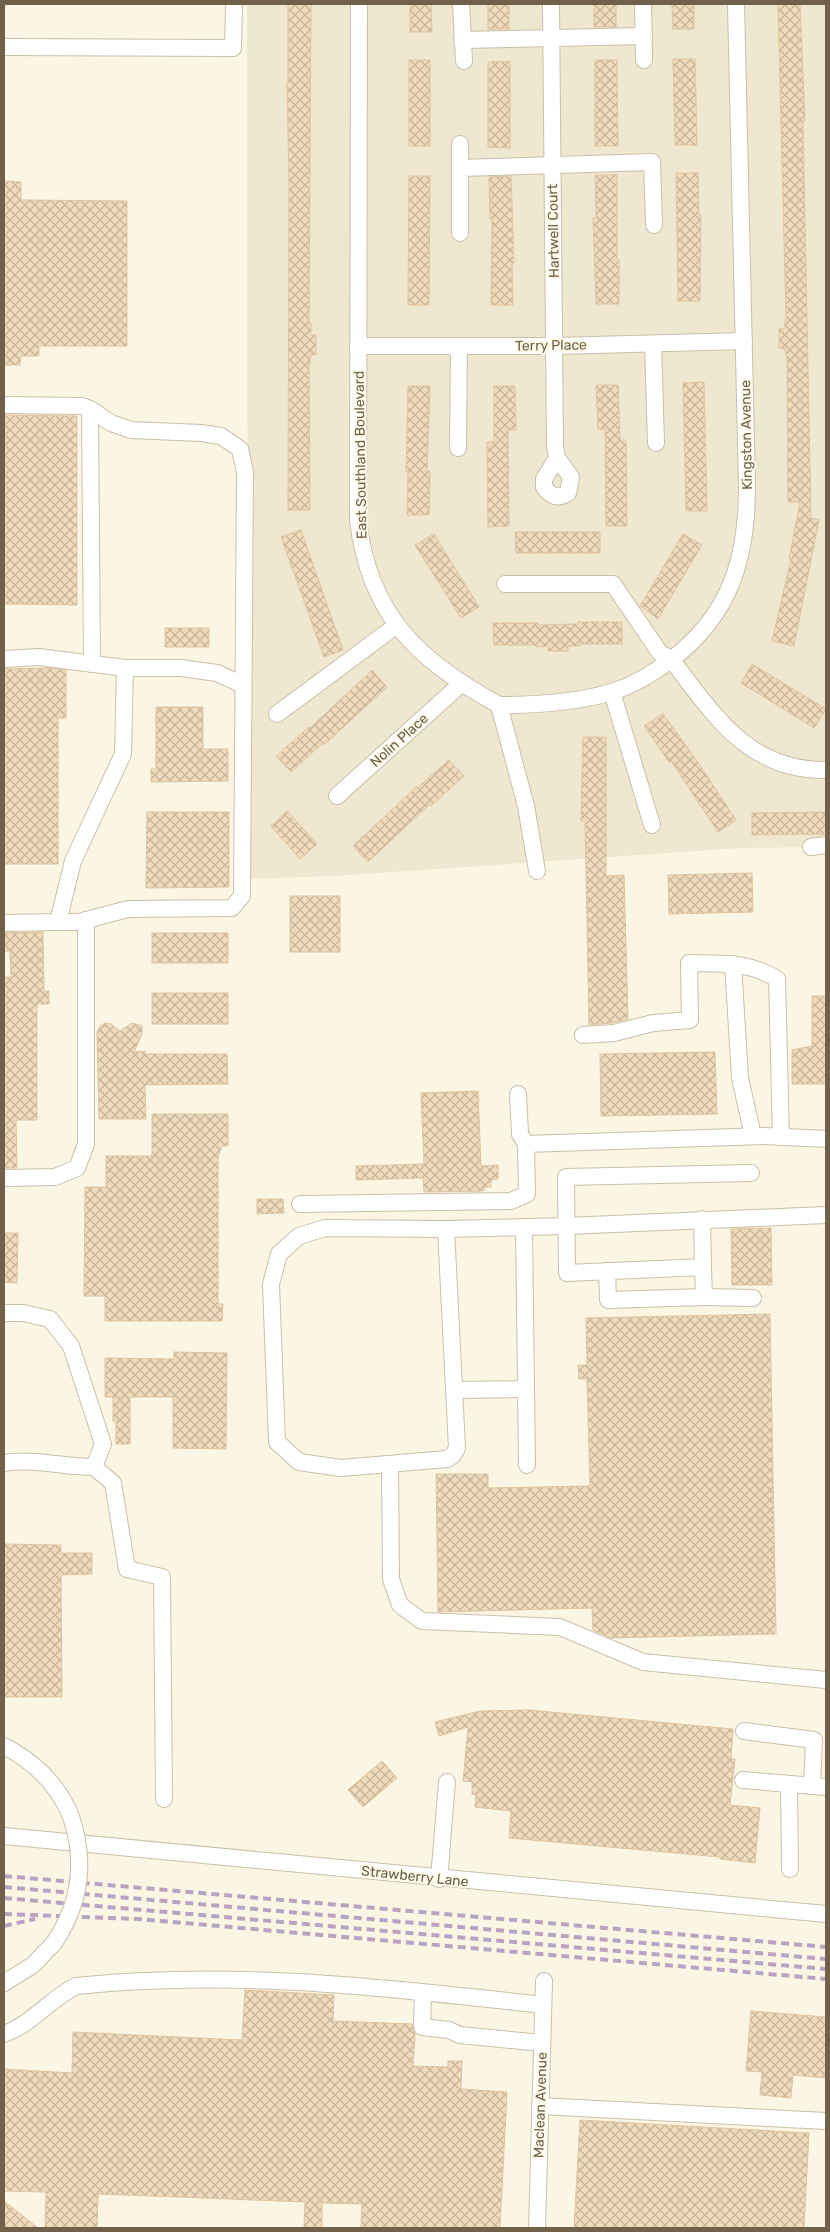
<svg xmlns="http://www.w3.org/2000/svg" width="830" height="2232" viewBox="0 0 830 2232" font-family="Rubik,sans-serif">
	<defs>
		<pattern id="building-cross-hatch" width="8" height="8" patternUnits="userSpaceOnUse" patternTransform="scale(1.25)"><rect width="8" height="8" fill="#efdabc"/><path d="M0 0l8 8M0 8l8-8" fill="none" stroke="#c6b49b"/></pattern>
	</defs>
	<rect width="100%" height="100%" fill="#fbf6e3"/>
	<path fill="#efe7cf" d="M247 4H826V847L740 848 335 876 248 879Z"/>
	<g fill="url(#building-cross-hatch)" stroke="#e1c49d">
		<path d="M288 4H311L309 324 311 323V335H316V355H311L309 367 310 510H288L289 182 287 82 288 83Z"/>
		<path d="M410 4H431L432 32H410Z"/>
		<rect x="488" y="4" width="21" height="25"/>
		<rect x="594" y="4" width="22" height="23"/>
		<path d="M672 4H694V29H673Z"/>
		<path d="M778 4H800L805 121H803L811 518 819 520 794 646 772 641 791 559H789L800 502H788L787 361 785 349 779 348V329H784L786 317Z"/>
		<path d="M673 59H695L697 145H675Z"/>
		<rect x="409" y="60" width="21" height="86"/>
		<path d="M595 60H617L618 146H595Z"/>
		<path d="M510 61V148L488 147V62Z"/>
		<path d="M676 173H698L699 215H701L700 301H678Z"/>
		<path d="M595 175H617V260H619V304H596L593 218H596Z"/>
		<path d="M409 176H430L429 305H408Z"/>
		<path d="M511 176 514 263H512L513 305H491L492 219H490L489 177Z"/>
		<path d="M4 181 21 182V200L127 201V346H39V356H21L20 365H4Z"/>
		<path d="M704 382 707 511H686L683 383Z"/>
		<path d="M596 385H618L620 440H626L627 526H606L605 429H598Z"/>
		<path d="M408 386H430L427 471H430L429 515H407L408 472H406Z"/>
		<path d="M494 386H515L516 430H508L509 526 488 527 487 442H494Z"/>
		<path d="M5 415 77 416V605L4 604Z"/>
		<path d="M301 530 343 650 324 657 281 537Z"/>
		<path d="M515 532H600V553H516Z"/>
		<path d="M434 534 479 607 461 618 415 545Z"/>
		<path d="M683 534 702 545 658 619 640 606Z"/>
		<path d="M578 622H622V644H580V646H568V651H548V646L536 647V645H494L493 623H538V625L578 624Z"/>
		<rect x="165" y="628" width="44" height="19"/>
		<path d="M752 664 826 709 814 728 741 683Z"/>
		<path d="M48 668 66 670V718H58V864H4V669Z"/>
		<path d="M372 670 387 687 324 745 323 743 291 772 276 756 309 727 310 728Z"/>
		<path d="M156 707H203V749H228V781L151 782V769H156Z"/>
		<path d="M663 714 700 765 736 820 718 832 671 761 669 762 644 726Z"/>
		<path d="M583 737H606V876L624 875 628 1019 612 1023 589 1025 585 821H581Z"/>
		<path d="M449 760 464 776 431 806 430 804 368 862 353 846 416 787 417 788Z"/>
		<path d="M287 811 317 844 300 859 271 826Z"/>
		<path d="M147 812H229V887L146 888Z"/>
		<path d="M826 812V834L752 835V813Z"/>
		<path d="M752 873 753 912 669 914 668 875Z"/>
		<rect x="290" y="896" width="50" height="56"/>
		<path d="M43 932 44 991H49V1004H37V1120H16L17 1168H4V977H11L10 951H4V933Z"/>
		<rect x="152" y="933" width="76" height="30"/>
		<rect x="152" y="993" width="76" height="31"/>
		<path d="M812 996H826V1084H792V1050L812 1046Z"/>
		<path d="M105 1023 111 1024 120 1031 132 1023 142 1026V1034L134 1052 145 1051V1054H227L228 1084 145 1085 146 1119H99L97 1032 100 1026Z"/>
		<path d="M715 1052 717 1114 601 1116 600 1054Z"/>
		<path d="M478 1091 481 1166 498 1165V1179L491 1180V1187H484V1191L424 1192 423 1178 356 1180V1166L424 1164 421 1093Z"/>
		<path d="M152 1114H228V1146H222L218 1157V1304H223L222 1321H105V1296H84L85 1187H106V1156H152Z"/>
		<path d="M257 1199H283L284 1213 257 1214Z"/>
		<path d="M771 1228 772 1285H732L731 1229Z"/>
		<path d="M4 1233H18L17 1283 4 1282Z"/>
		<path d="M770 1314 776 1634 611 1638 593 1630 592 1608 438 1612 436 1474H488V1488L590 1486 587 1379H579L578 1365H587L586 1318Z"/>
		<path d="M174 1352 227 1353 226 1449 173 1448V1397H130V1444H116V1421H113V1397H105V1358L174 1359Z"/>
		<path d="M4 1544 61 1545V1553H92V1574L61 1575 62 1697H4Z"/>
		<path d="M529 1710 733 1729 731 1759H735L730 1805 760 1808 755 1863 720 1859V1857L509 1838 511 1811 475 1807 476 1795 472 1794V1782L463 1781 468 1727 439 1736 435 1722 480 1711Z"/>
		<path d="M382 1761 397 1778 363 1807 348 1790Z"/>
		<path d="M245 1990 334 1995 333 2021 412 2024 415 2034 413 2066 448 2067V2061H462L461 2089 507 2092 500 2228H361L362 2204 322 2203V2228H304L305 2202 98 2194 97 2228H45L46 2192 4 2191V2069L72 2073 73 2032 242 2040Z"/>
		<path d="M751 2011 826 2017V2078L793 2075 791 2098 760 2095 762 2072 746 2071Z"/>
		<path d="M580 2120 809 2133 804 2228H574Z"/>
		<path d="M4 2201 38 2228H4Z"/>
	</g>
	<g fill="none" stroke-linecap="round" stroke-linejoin="round">
		<g stroke="#cbbfaa" stroke-width="18">
			<g id="minor">
				<path d="M359 4 358 520C369 615 418 661 499 705L526 806 537 871"/>
				<path d="M461 4 464 61"/>
				<path d="M551 4 555 446 557 458 571 477 568 493C558 499 551 497 544 487V479L557 458"/>
				<path d="M643 4 644 60"/>
				<path d="M462 40 644 36"/>
				<path d="M4 47 233 48 234 4"/>
				<path d="M460 144V168"/>
				<path d="M460 233V168L652 162 654 225"/>
				<path d="M653 344 656 443"/>
				<path d="M358 346H555L744 341"/>
				<path d="M4 405 82 406 90 409 92 664"/>
				<path d="M458 448 459 346"/>
				<path d="M505 584H613L660 653 671 659C714 715 748 771 826 770"/>
				<path d="M4 659 39 657 125 668 123 754 73 861 58 922 4 923"/>
				<path d="M125 668H181L217 673 243 685"/>
				<path d="M612 692 652 825"/>
				<path d="M499 705C536 705 576 703 612 692 634 685 654 673 672 659 731 614 747 558 747 486L736 4"/>
				<path d="M277 714 397 625"/>
				<path d="M337 796 461 684"/>
				<path d="M811 847 826 845"/>
				<path d="M58 922H79L128 909 232 908 242 896 245 472 240 449 221 436 201 433 131 430 111 423 90 409"/>
				<path d="M733 964 740 1078 753 1136"/>
				<path d="M583 1035 614 1033 653 1023 690 1020 689 963C721 964 749 961 777 979L781 1137"/>
				<path d="M518 1094 520 1134 526 1144"/>
				<path d="M4 1178 55 1177 77 1168 86 1144V920"/>
				<path d="M300 1204 511 1201 527 1194 526 1144 764 1136 826 1139"/>
				<path d="M702 1219 703 1267 567 1273 566 1177 751 1173"/>
				<path d="M524 1227 527 1465"/>
				<path d="M446 1229 457 1448 453 1455 447 1459 341 1468 299 1462 277 1442 271 1284 279 1254 299 1236 325 1228 446 1229 566 1226 826 1215"/>
				<path d="M703 1267 704 1297 753 1298"/>
				<path d="M607 1271 608 1300 704 1297"/>
				<path d="M4 1313H23L50 1319 71 1346 103 1444 94 1467C64 1467 33 1458 4 1463"/>
				<path d="M454 1390 525 1389"/>
				<path d="M390 1464 391 1579 400 1605 422 1621 560 1627 643 1662 826 1680"/>
				<path d="M94 1467 113 1483 127 1569 162 1577 164 1799"/>
				<path d="M744 1731 814 1740 812 1786"/>
				<path d="M4 1746C33 1761 57 1784 70 1814"/>
				<path d="M743 1780 826 1787"/>
				<path d="M789 1784 790 1869"/>
				<path d="M4 1836 826 1914"/>
				<path d="M439 1879 447 1782"/>
				<path d="M4 1983 33 1965 54 1943"/>
				<path d="M423 1993 422 2027 449 2030 460 2035 542 2043"/>
				<path d="M4 2034C32 2024 50 1999 76 1986 232 1969 388 1988 543 2005"/>
				<path d="M540 2106 826 2121"/>
				<path d="M537 2228 544 1981"/>
			</g>
		</g>
		<use href="#minor" stroke="#fff" stroke-width="16"/>
		<g stroke="#bba2c3" stroke-width="4" stroke-dasharray="8 5" stroke-linecap="butt">
			<path d="M4 1876 826 1947"/>
			<path d="M4 1887 826 1959"/>
			<path d="M4 1898 826 1969"/>
			<path d="M4 1914 138 1919 826 1979"/>
			<path d="M4 1926 35 1919"/>
		</g>
		<g stroke="#cbbfaa" stroke-width="18" stroke-linecap="butt">
			<path id="minor-bridge" d="M54 1943C81 1903 86 1859 70 1814"/>
		</g>
		<use href="#minor-bridge" stroke="#fff" stroke-width="16"/>
	</g>
	<g text-anchor="middle" stroke-width="4" stroke-linejoin="round" paint-order="stroke">
		<g font-size="14" fill="#71604a" stroke="#fefae9">
			<text transform="translate(553 231) rotate(-91)" y="5">Hartwell Court</text>
			<text transform="translate(551 345) rotate(-1)" y="5">Terry Place</text>
			<text transform="translate(746 435) rotate(-91)" y="5">Kingston Avenue</text>
			<text transform="translate(360 455) rotate(-91)" y="5">East Southland Boulevard</text>
			<text transform="translate(399 740) rotate(-42)" y="5">Nolin Place</text>
			<text transform="translate(415 1876) rotate(6)" y="5">Strawberry Lane</text>
			<text transform="translate(540 2105) rotate(-88)" y="5">Maclean Avenue</text>
		</g>
	</g>
	<rect width="830" height="2232" fill="none" stroke="#71604a" stroke-width="10"/>
</svg>
